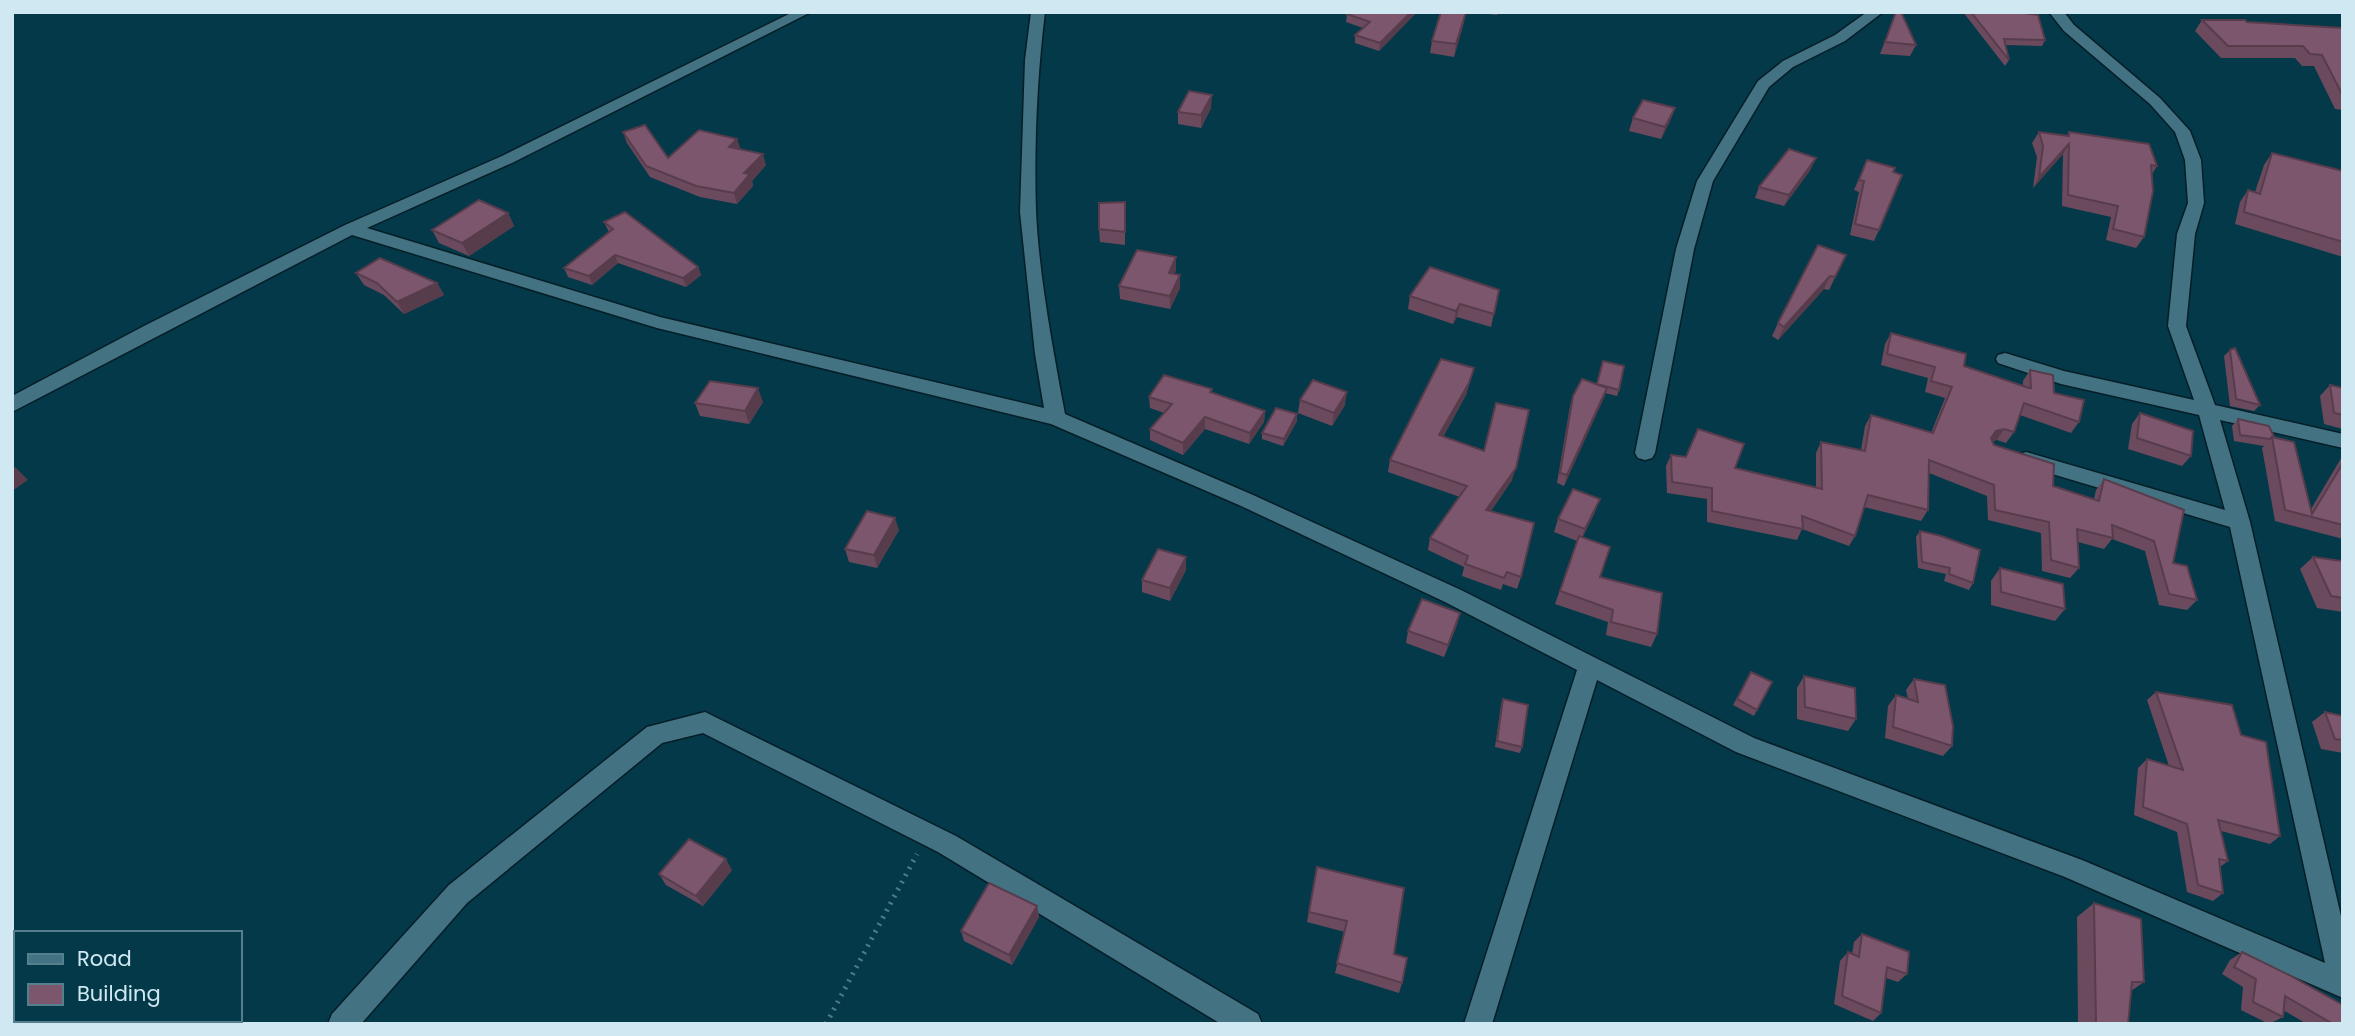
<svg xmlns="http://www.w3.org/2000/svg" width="2355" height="1036" viewBox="0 0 2355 1036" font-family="Poppins,sans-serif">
	<rect width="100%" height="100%" fill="#043949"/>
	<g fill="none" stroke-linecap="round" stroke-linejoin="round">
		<g stroke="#051e27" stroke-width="3">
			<g id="street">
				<path d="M793 12H811L514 162 367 228 660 317 1044 408 1035 354 1020 212 1025 60 1031 12H1045C1037 77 1034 146 1036 211 1039 276 1053 350 1065 414L1253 495 1461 590 1754 738 2082 860 2325 963 2230 527 2019 464 2016 459 2019 454 2026 452 2225 510 2199 415 2061 384 1998 363 1996 359 1998 355 2005 353 2064 371 2194 400 2168 326 2177 234 2188 203 2185 160 2175 132 2150 104 2064 31 2049 12H2064L2074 25 2160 98 2190 131 2201 160 2204 203 2195 234 2186 326 2215 405 2343 434V448L2220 420 2250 522 2343 925V998L2065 877 1736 752 1597 680 1492 1024H1464L1577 670 1445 602 1239 505 1051 424 657 328 352 235 12 412V396L144 326 345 225 502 156Z"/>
				<path d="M1867 12H1883L1845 41 1793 67 1769 87 1713 181 1694 249 1655 453 1652 458 1645 460 1638 458 1635 453 1676 249 1697 181 1758 81 1783 61 1835 35Z"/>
				<path d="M705 712 956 836 1258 1014 1262 1024H1221L938 852 703 733 662 743 467 903 361 1024H328L332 1014 449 885 647 727Z"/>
			</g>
		</g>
		<path stroke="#507b88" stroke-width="5" stroke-dasharray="2 6" stroke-linecap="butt" d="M826 1024 917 854"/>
		<use href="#street" fill="#437283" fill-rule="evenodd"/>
	</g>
	<g fill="#6b4a5d">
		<path d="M1417 12 1379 51 1355 43V35L1363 28 1346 22 1347 14Z"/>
		<path d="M1473 12H1498L1497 15Z"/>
		<path d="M1896 12 1916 45 1910 56 1880 54Z"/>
		<path d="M1963 12H2019L2045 40 2042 46 2005 45 2009 60 2005 66Z"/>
		<path d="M2202 20 2342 28 2343 110 2335 109 2314 66H2302L2295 58H2221L2195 31Z"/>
		<path d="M1464 22 1454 57 1430 53 1432 41Z"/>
		<path d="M1211 108 1201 128 1178 124V112Z"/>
		<path d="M1675 108 1670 121 1661 139 1629 131 1633 118Z"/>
		<path d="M623 132 668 158 740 149 766 165 752 181 753 186 737 204 700 197 650 177 627 143Z"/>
		<path d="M2039 132 2067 136 2069 132 2157 166 2152 174 2144 237 2136 248 2106 240 2111 217 2062 206 2063 154 2033 188 2037 157 2032 143Z"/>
		<path d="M2272 153 2343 171V257L2235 224 2240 202 2248 190 2255 192 2264 165Z"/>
		<path d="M1867 160 1879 230 1874 241 1850 235 1859 192 1854 190Z"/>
		<path d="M1811 169 1784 206 1755 198 1759 187Z"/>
		<path d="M1125 202V245L1100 242 1099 229Z"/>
		<path d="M508 213 514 226 469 256 439 243 432 230Z"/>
		<path d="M604 222 698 267 701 275 686 287 618 263 592 285 568 277 564 268 609 232Z"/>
		<path d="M1846 255 1829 290 1824 289 1778 340 1772 336 1778 323Z"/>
		<path d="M1176 257V270L1174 274 1180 288 1170 309 1120 299 1119 286Z"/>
		<path d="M356 273 437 283 444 295 404 314 384 295 364 285Z"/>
		<path d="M1499 290 1491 327 1457 317 1453 324 1408 309 1410 296Z"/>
		<path d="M1891 333 1964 366 2023 386V381L2030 370 2054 393 2079 422 2071 433 2020 415 2014 432 2006 443 1997 440 1993 441 1994 445 2053 486 2094 499 2096 490 2104 479 2173 563 2197 600 2187 610 2159 605 2145 551 2112 539 2104 549 2078 542 2079 568 2070 578 2042 571 2041 533 1988 520 1987 496 1929 473 1928 510 1921 521 1864 507 1855 536 1849 546 1802 529 1797 540 1707 522V499L1667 493 1666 466 1671 455 1686 457 1816 488V453L1821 442 1861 450 1865 426 1871 415 1931 433 1945 398 1925 392 1928 378 1881 365 1885 344Z"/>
		<path d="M2230 350 2260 405 2254 411 2230 406 2224 356Z"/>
		<path d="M1603 361 1619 390 1617 396 1605 393 1564 486 1557 483 1570 406 1573 396 1597 385Z"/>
		<path d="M1474 368 1466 395 1443 437 1512 480 1491 511 1521 577 1517 589 1503 584 1501 590 1462 576 1464 567 1428 550 1430 538 1460 497 1388 472 1390 460Z"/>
		<path d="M2330 385 2343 388V429L2324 424 2320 396Z"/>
		<path d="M1212 389V392L1265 411 1264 422 1249 444 1205 429 1183 455 1150 440V429L1164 413 1150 408 1149 397Z"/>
		<path d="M1300 400 1345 405 1332 426 1298 413Z"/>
		<path d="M763 402 749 424 700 416 695 403Z"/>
		<path d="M2140 413 2191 456 2182 466 2128 449 2132 424Z"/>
		<path d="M1297 414V421L1283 446 1262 439V433Z"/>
		<path d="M2238 419 2274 437 2311 509 2343 455V539L2275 521 2262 448 2264 446 2234 441 2232 426Z"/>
		<path d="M1595 512 1582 538 1600 577 1657 634 1651 647 1606 635 1608 622 1555 604 1577 541 1554 532 1558 519Z"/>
		<path d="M899 530 877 568 849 562 845 549Z"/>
		<path d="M1920 531 1973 583 1969 590 1944 581 1946 574 1918 568 1916 537Z"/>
		<path d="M2313 557 2342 561 2343 612 2317 608 2300 569Z"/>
		<path d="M2000 568 2065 609 2055 621 1991 605V581Z"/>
		<path d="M1186 570 1170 601 1142 592V580Z"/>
		<path d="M1457 625 1444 657 1406 643 1408 631Z"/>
		<path d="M1751 672 1757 710 1754 716 1733 705Z"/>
		<path d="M1804 676 1856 719 1848 731 1797 719V688Z"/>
		<path d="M1914 679 1952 746 1943 756 1885 738 1888 706 1896 695 1908 699 1906 690Z"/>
		<path d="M2156 692 2241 735 2280 836 2270 844 2221 831 2228 861 2220 867 2223 893 2213 901 2187 892 2177 832 2134 815 2138 768 2147 759 2169 766 2147 700Z"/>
		<path d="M1503 699 1522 747 1520 753 1495 747 1501 705Z"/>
		<path d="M2325 712 2343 716V753L2321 749 2312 722Z"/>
		<path d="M1317 867 1402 983 1399 993 1335 973 1345 932 1307 922Z"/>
		<path d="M732 870 703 906 666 885 659 874Z"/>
		<path d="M2094 903 2144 982 2131 991 2128 1024H2078L2077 917Z"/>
		<path d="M1037 906 1039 917 1012 965 964 941 961 931Z"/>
		<path d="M1862 934 1907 974 1898 982 1886 978 1881 1013 1873 1021 1834 1004 1840 961 1848 952 1852 954 1854 942Z"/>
		<path d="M2242 952 2343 1024H2307L2283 1010V1017L2269 1024 2241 1010 2243 987 2222 974 2230 960Z"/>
	</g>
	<g fill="#573c4c">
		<path d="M1411 12H1417L1379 51 1380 43Z"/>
		<path d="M1466 12 1464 22 1454 57 1456 44Z"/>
		<path d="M1212 95 1211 108 1201 128V115Z"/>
		<path d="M1675 108 1670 121 1661 139 1665 127Z"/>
		<path d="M737 139 741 150 729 147Z"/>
		<path d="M2069 144 2063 154 2033 188 2039 177Z"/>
		<path d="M763 154 766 165 752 181 753 186 737 204 734 193 744 173Z"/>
		<path d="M1816 158 1811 169 1784 206 1789 195Z"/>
		<path d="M508 213 514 226 469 256 462 243Z"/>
		<path d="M615 255 618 263 592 285 589 276Z"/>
		<path d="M1176 257V270L1169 286V273Z"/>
		<path d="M698 267 701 275 686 287 683 278Z"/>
		<path d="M1180 275V288L1170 309V296Z"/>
		<path d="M1830 276 1824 289 1778 340 1784 327Z"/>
		<path d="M437 283 444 295 404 314 397 302Z"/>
		<path d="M1460 304 1457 317 1453 324 1456 311Z"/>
		<path d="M1474 368 1466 395 1437 448 1439 435Z"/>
		<path d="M758 388 763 402 749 424 745 411Z"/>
		<path d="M1607 388 1604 398 1564 486 1567 475Z"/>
		<path d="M1347 392 1345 405 1332 426 1334 413Z"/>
		<path d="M1265 411 1264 422 1249 444 1250 433Z"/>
		<path d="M1297 414V421L1283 446 1284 439Z"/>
		<path d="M1205 417V429L1183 455V443Z"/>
		<path d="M2004 429 1997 440 1988 442 1996 431Z"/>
		<path d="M15 467 28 480 12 491V469Z"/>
		<path d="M1516 468 1512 480 1483 522 1486 510Z"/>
		<path d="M1600 499 1595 512 1580 542 1585 529Z"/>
		<path d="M895 518 899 530 877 568 874 555Z"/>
		<path d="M1186 557V570L1170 601V588Z"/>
		<path d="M1460 613 1457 625 1444 657 1448 645Z"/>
		<path d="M726 859 732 870 703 906 696 896Z"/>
		<path d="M1037 906 1039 917 1012 965 1009 955Z"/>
	</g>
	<g fill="#7c566c" stroke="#573c4c" stroke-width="2">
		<path d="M1350 12H1411L1380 43 1355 35 1370 22 1347 14Z"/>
		<path d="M1441 12H1466L1456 44 1432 41Z"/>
		<path d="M1896 12H1901L1916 45 1885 42Z"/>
		<path d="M1971 12H2019L2038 15 2045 40 2004 39 2009 60Z"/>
		<path d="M2202 20H2245L2247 22 2342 28 2343 96 2322 55 2310 54 2303 46H2228Z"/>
		<path d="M1189 91 1212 95 1201 115 1178 112Z"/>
		<path d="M1643 100 1675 108 1665 127 1633 118Z"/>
		<path d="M645 125 668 158 699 130 737 139 729 147 763 154 744 173 750 174 734 193 696 186 646 166 623 132Z"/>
		<path d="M2039 132 2069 136V132L2149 144 2157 166 2151 165 2153 191 2144 237 2113 229 2118 206 2068 195 2069 144 2039 177 2043 146Z"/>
		<path d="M1789 149 1816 158 1789 195 1759 187Z"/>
		<path d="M2272 153 2343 171V242L2244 212 2248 190 2260 194Z"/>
		<path d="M1867 160 1895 168 1893 172 1902 175 1879 230 1855 224 1864 181 1859 180Z"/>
		<path d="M479 200 508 213 462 243 432 230Z"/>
		<path d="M1125 202V232L1099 229V203Z"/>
		<path d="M625 212 698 267 683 278 615 255 589 276 564 268 613 229 604 222Z"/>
		<path d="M1818 245 1846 255 1835 277 1830 276 1784 327 1778 323Z"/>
		<path d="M1137 250 1176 257 1169 273 1180 275 1170 296 1119 286Z"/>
		<path d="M380 258 437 283 397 302 377 283 356 273Z"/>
		<path d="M1430 267 1499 290 1494 314 1460 304 1456 311 1410 296Z"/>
		<path d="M1891 333 1966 354 1964 366 2029 388H2031L2030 370 2053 375 2054 393 2084 400 2079 422 2024 403 2014 432 2004 429 1996 431 1991 438 1994 445 2054 464 2053 486 2099 501 2104 479 2184 510 2173 563 2187 566 2197 600 2169 594 2154 541 2112 525 2113 538 2077 529 2079 568 2051 560 2049 522 1995 510 1994 485 1929 460 1928 510 1868 495 1855 536 1802 516 1803 529 1712 511V488L1672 482 1671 455 1686 457 1698 429 1744 444 1735 468 1822 489 1821 442 1865 451 1871 415 1933 433 1952 387 1931 381 1935 367 1887 354Z"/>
		<path d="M2235 348 2260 405 2236 399 2230 350Z"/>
		<path d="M1441 359 1474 368 1469 383 1439 435 1484 451 1496 403 1529 410 1516 468 1486 510 1534 523 1521 577 1507 572 1504 578 1465 564 1468 556 1430 538 1467 486 1390 460Z"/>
		<path d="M1603 361 1624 366 1619 390 1597 384Z"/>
		<path d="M1164 375 1212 389 1210 392 1265 411 1250 433 1205 417 1183 443 1150 429 1172 404 1149 397Z"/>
		<path d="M1582 379 1607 388 1567 475 1560 473 1573 396Z"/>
		<path d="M1313 380 1347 392 1334 413 1300 400Z"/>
		<path d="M710 381 758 388 745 411 695 403Z"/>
		<path d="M2330 385 2343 388V415L2334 413Z"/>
		<path d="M1276 408 1297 414 1284 439 1262 433Z"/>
		<path d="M2140 413 2193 431 2191 456 2137 438Z"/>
		<path d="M2238 419 2269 426 2274 437H2272L2270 439 2240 435Z"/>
		<path d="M2272 437 2294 442 2312 514 2343 463V525L2285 510Z"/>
		<path d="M1573 489 1600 499 1585 529 1558 519Z"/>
		<path d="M867 511 895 518 874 555 845 549Z"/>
		<path d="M1920 531 1941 536 1980 550 1973 583 1949 574 1950 568 1922 562Z"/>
		<path d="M1579 536 1610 547 1600 577 1662 593 1657 634 1611 622 1613 610 1560 591Z"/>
		<path d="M1158 549 1186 557 1170 588 1142 580Z"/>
		<path d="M2313 557 2342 561 2343 598 2331 596Z"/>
		<path d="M2000 568 2063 584 2065 609 2001 592Z"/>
		<path d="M1422 599 1460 613 1448 645 1408 631Z"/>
		<path d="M1751 672 1772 682 1757 710 1737 699Z"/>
		<path d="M1804 676 1855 688 1856 719 1805 707Z"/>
		<path d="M1914 679 1945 685 1953 726 1952 746 1893 727 1896 695 1918 702Z"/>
		<path d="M2156 692 2232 705 2241 735 2266 742 2280 836 2218 820 2228 861 2219 859 2223 893 2198 885 2187 824 2143 807 2147 759 2183 770Z"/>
		<path d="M1503 699 1528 705 1522 747 1497 741Z"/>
		<path d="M2325 712 2343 716V740L2335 739Z"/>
		<path d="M689 839 726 859 696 896 659 874Z"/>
		<path d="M1317 867 1404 888 1394 954 1407 958 1402 983 1337 963 1347 921 1309 912Z"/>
		<path d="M989 883 1037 906 1009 955 961 931Z"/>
		<path d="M2094 903 2141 919 2144 982H2132L2128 1024H2096Z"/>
		<path d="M1862 934 1909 952 1907 974 1887 967 1881 1013 1842 996 1848 952 1859 957Z"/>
		<path d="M2242 952 2289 975 2343 1005V1024H2333L2285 996 2283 1017 2253 1002 2256 979 2234 967Z"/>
	</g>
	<rect width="2355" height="1036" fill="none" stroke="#d0e8f2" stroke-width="28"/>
	<rect x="14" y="931" width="228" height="91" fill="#043949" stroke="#567f8d" stroke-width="2"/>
	<rect x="28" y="954" width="35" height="10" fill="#437283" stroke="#567f8d" stroke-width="2"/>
	<text x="77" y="966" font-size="21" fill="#d0e8f2">Road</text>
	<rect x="28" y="984" width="35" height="21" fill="#7c566c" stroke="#567f8d" stroke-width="2"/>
	<text x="77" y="1001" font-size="21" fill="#d0e8f2">Building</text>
</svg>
